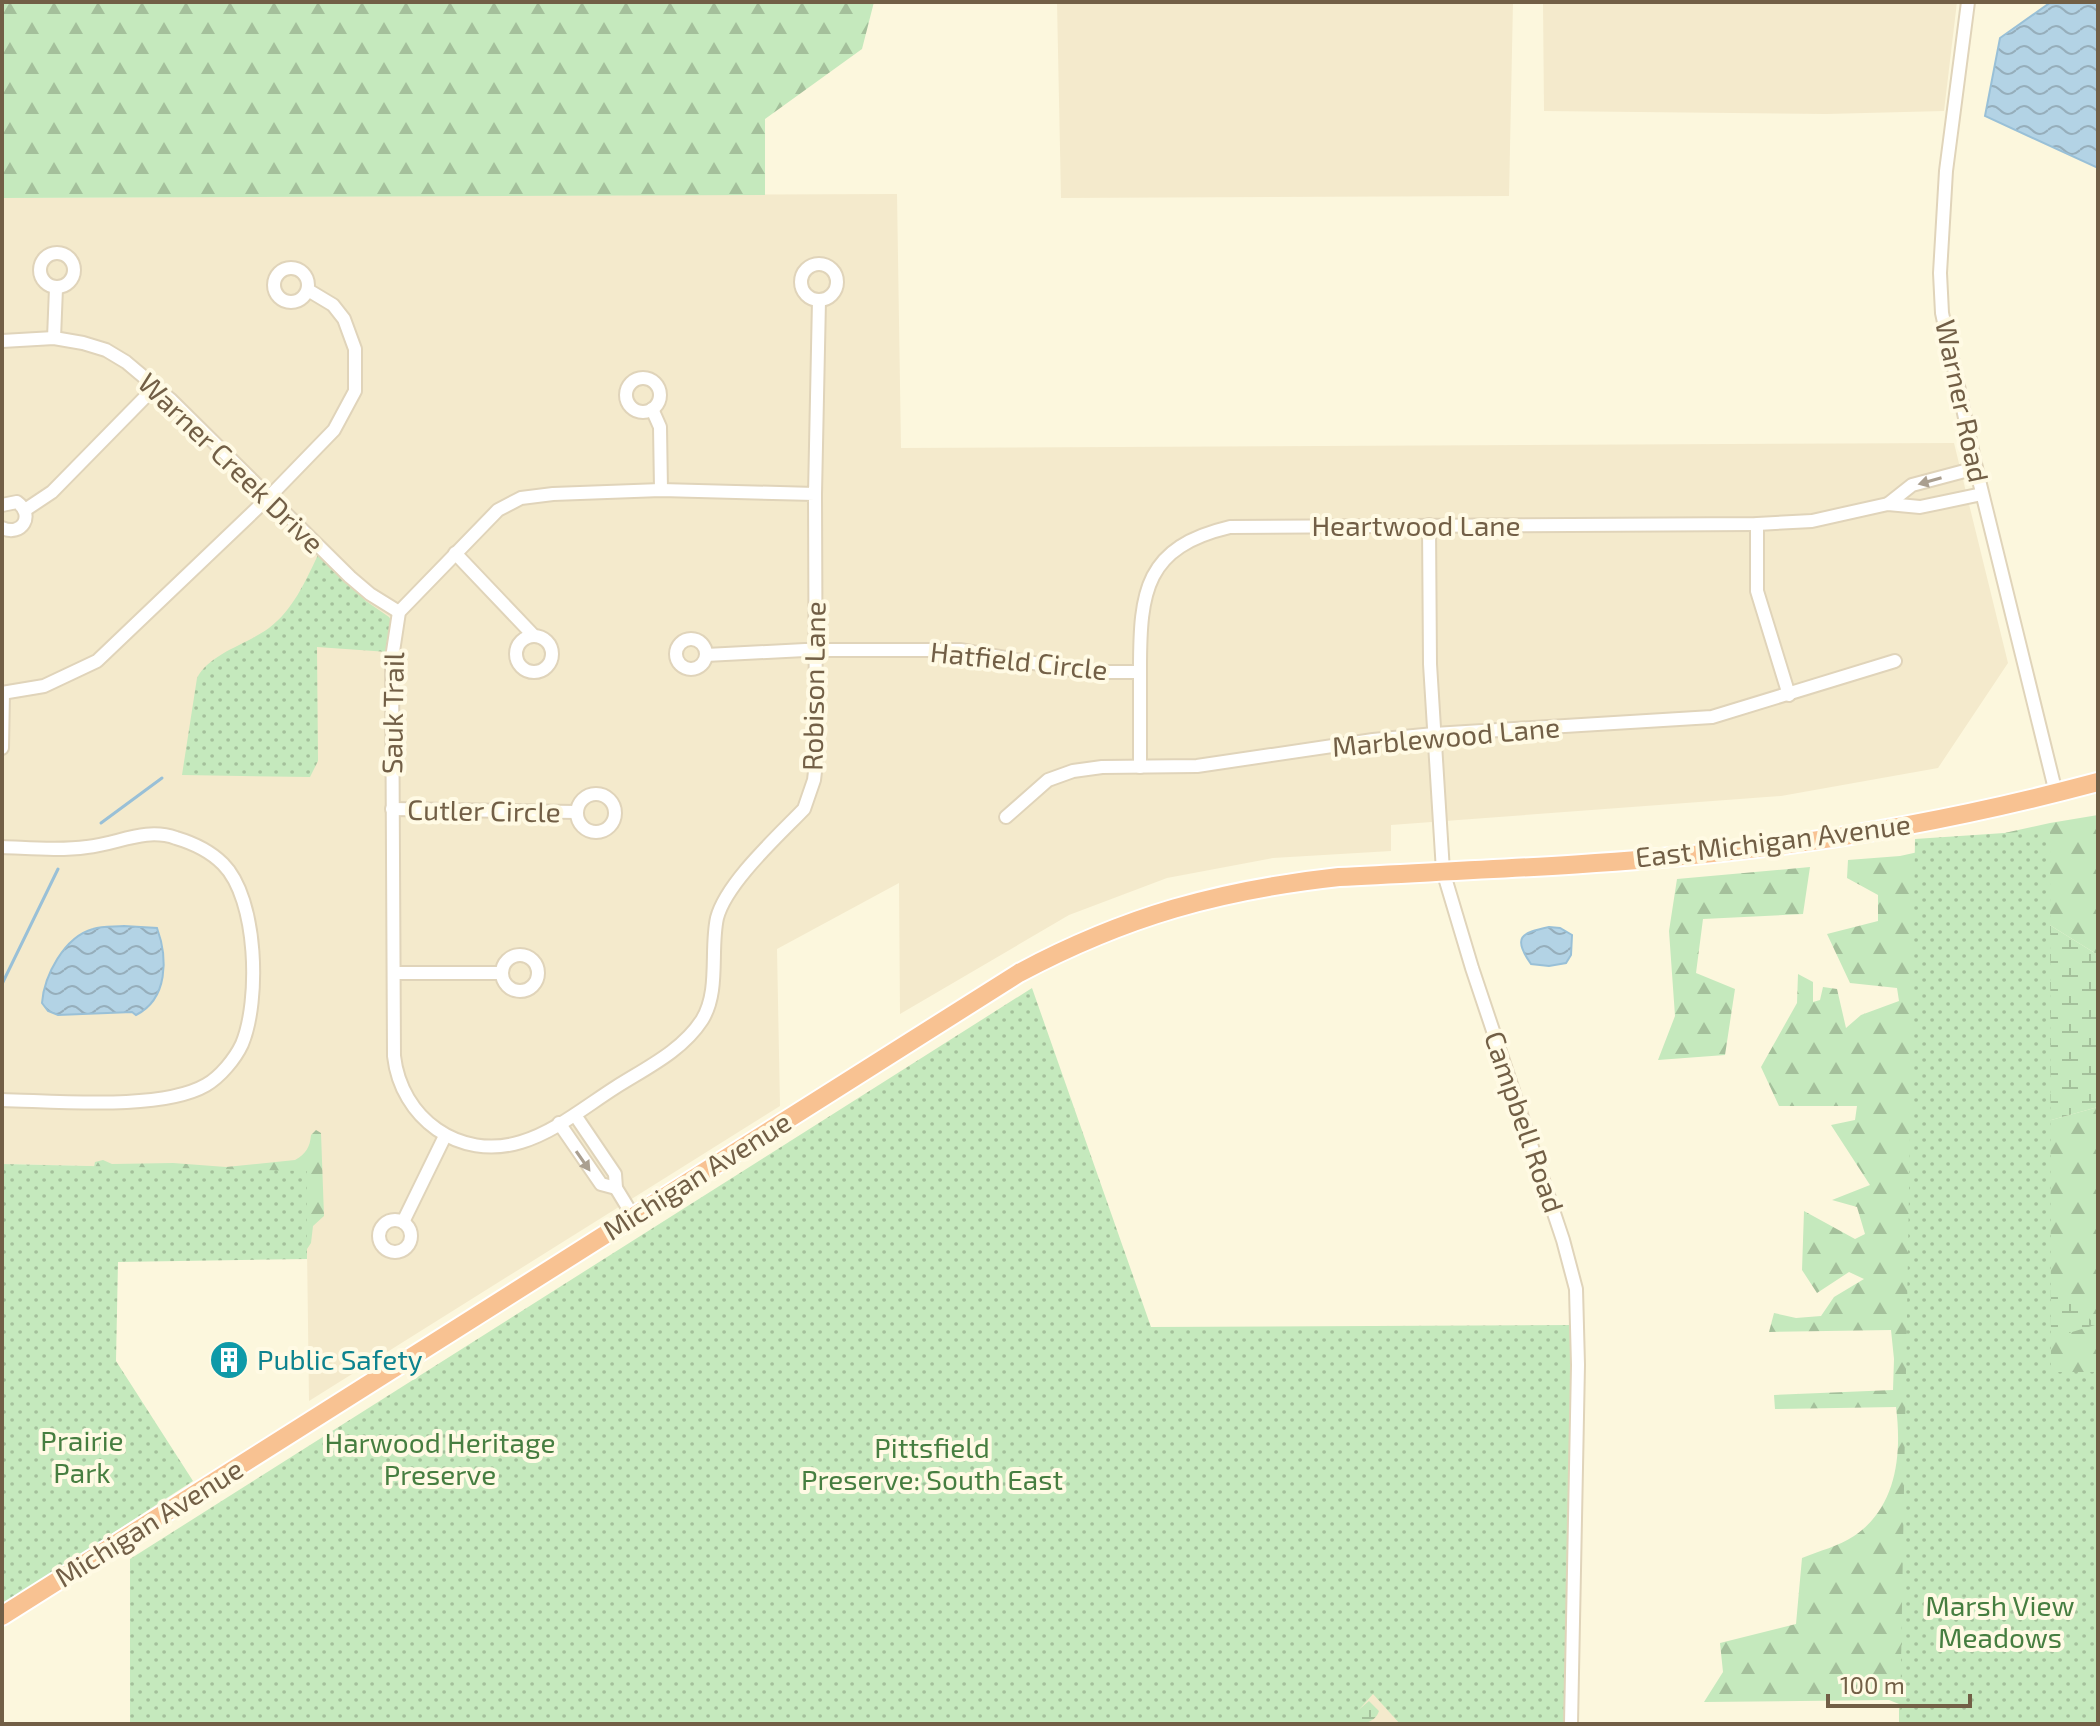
<svg xmlns="http://www.w3.org/2000/svg" width="2100" height="1726" viewBox="0 0 2100 1726" font-family="'Exo 2',sans-serif">
	<defs>
		<pattern id="forest-firs" width="22" height="20" patternUnits="userSpaceOnUse" patternTransform="scale(2)"><rect width="22" height="20" fill="#c5e9bd"/><path d="M5 1l3.5 6h-7zM16 11l3.5 6h-7z" fill="#a4c09b"/></pattern>
		<pattern id="wetland-marsh" width="20" height="14" patternUnits="userSpaceOnUse" patternTransform="scale(2)"><rect width="20" height="14" fill="#c5e9bd"/><path d="M1 5h8M5 5V1M11 12h8M15 12V8" fill="none" stroke="#a4c09b"/></pattern>
		<pattern id="park-dots" width="8" height="8" patternUnits="userSpaceOnUse" patternTransform="scale(2)"><rect width="8" height="8" fill="#c5e9bd"/><path d="M2 2h.1M6 6h.1" fill="none" stroke="#a4c09b" stroke-width="1.8" stroke-linecap="round"/></pattern>
		<pattern id="water-waves" width="16" height="10" patternUnits="userSpaceOnUse" patternTransform="scale(2)"><rect width="16" height="10" fill="#b3d3e5"/><path d="M0 5q4-4 8 0t8 0" fill="none" stroke="#96aebb"/></pattern>
	</defs>
	<rect width="100%" height="100%" fill="#fcf7dd"/>
	<g fill="#f4eacc">
		<path d="M1057 2H1513L1509 196 1061 198Z"/>
		<path d="M1543 2H1957L1944 111 1826 114 1544 111Z"/>
		<path d="M897 194 901 448 1954 443 2008 663 1938 768 1781 796 1391 825V851L1273 858 1167 878 1069 915 900 1014 899 883 777 949 780 1106 309 1401 306 1171 2 1164V198Z"/>
		<path d="M1373 1693 1400 1724H1346Z"/>
	</g>
	<g fill="url(#forest-firs)">
		<path d="M2 2H874L862 49 765 119V195L2 198Z"/>
		<path d="M2098 815V955L2040 919 2030 1249 2044 1122 2098 1107V1724H1899V1704L1889 1700 1704 1702 1723 1672 1720 1643 1796 1624 1802 1558C1819 1551 1839 1546 1854 1536 1897 1507 1902 1454 1896 1407L1775 1409 1774 1395 1893 1390 1894 1359 1891 1330 1769 1332 1774 1313 1796 1318 1821 1316 1834 1297 1864 1279 1849 1272 1817 1293 1802 1270 1804 1211 1855 1239 1865 1234 1857 1207 1832 1200 1870 1185 1831 1125 1855 1120 1857 1106H1779L1761 1067 1797 1003 1798 974 1813 982V1002L1820 1000 1823 987 1837 989 1846 1028 1861 1015 1899 1001 1897 988 1850 983 1827 934 1878 921V895L1847 878 1848 860 1900 856 2050 823Z"/>
		<path d="M1810 867 1803 914 1703 919 1696 973 1735 989 1725 1055 1658 1060 1675 1016 1669 931 1677 879Z"/>
		<path d="M316 1130 321 1133 324 1216 313 1226 311 1243 303 1255 93 1172 95 1162 103 1160 112 1164 173 1163 226 1167 295 1160C306 1154 310 1147 311 1135Z"/>
	</g>
	<g fill="url(#wetland-marsh)">
		<path d="M2040 919 2098 955V1107L2044 1122 2030 1250 2095 1325 2000 1354Z"/>
		<path d="M1369 1701 1379 1711C1374 1726 1357 1724 1342 1724Z"/>
	</g>
	<g fill="url(#park-dots)">
		<path d="M318 555 366 601 389 617 392 622 388 652 317 647 318 761 310 777 182 775 197 678C210 653 246 645 269 628 293 610 305 582 318 555Z"/>
		<path d="M2050 830 2051 1372H2098V1724H1900L1915 839Z"/>
		<path d="M1032 988 1151 1327 1574 1325 1567 1724H1400L1373 1694 1346 1724H130V1559Z"/>
		<path d="M2 1164 307 1171V1259L118 1262 116 1361 193 1481 2 1605Z"/>
	</g>
	<g fill="url(#water-waves)" stroke="#99c0d7" stroke-width="2">
		<path d="M2051 2H2098V168L1985 116 2000 38Z"/>
		<path d="M124 926 157 928C168 958 168 999 136 1015L132 1012 58 1015 48 1011 42 1003C44 976 64 937 93 929 103 926 114 927 124 926Z"/>
		<path d="M1549 927 1560 928 1572 935 1571 955 1566 963 1549 966 1531 964C1512 937 1521 933 1549 927Z"/>
	</g>
	<g fill="none" stroke-linecap="round" stroke-linejoin="round">
		<g stroke="#99c0d7" stroke-width="3">
			<path d="M101 823 162 778"/>
			<path d="M2 984 58 869"/>
		</g>
		<g stroke="#e0d4ba" stroke-width="16">
			<g id="minor">
				<path d="M1968 2 1946 171 1940 273 1942 313 1976 468 2056 793"/>
				<circle cx="57" cy="270" r="17"/>
				<circle cx="819" cy="282" r="18"/>
				<circle cx="291" cy="285" r="17"/>
				<path d="M54 338 56 288"/>
				<path d="M2 341 54 338 83 343 106 350 126 362 170 399 350 577 370 594 399 612"/>
				<circle cx="643" cy="395" r="17"/>
				<path d="M652 409 660 427 661 490"/>
				<path d="M815 494 661 490 553 494 521 498 498 510 399 612 392 658 394 1056C401 1118 459 1161 521 1142 555 1132 586 1106 616 1087 646 1068 682 1051 702 1020 720 991 710 950 717 918 726 883 778 836 804 809L814 780 816 763 815 494 819 300"/>
				<path d="M1888 504 1912 485 1976 468"/>
				<path d="M2 505 17 502C35 515 22 537 2 528"/>
				<path d="M25 510 52 492 156 386"/>
				<path d="M1757 524V591L1789 695"/>
				<path d="M1429 525 1430 664 1443 871 1472 968 1563 1240 1576 1289 1578 1365 1571 1724"/>
				<path d="M455 553 534 636"/>
				<circle cx="534" cy="654" r="18"/>
				<circle cx="691" cy="654" r="15"/>
				<path d="M706 655 805 650H961L1084 672H1140"/>
				<path d="M2 693 44 686 97 661 270 496 334 430 355 391V349L344 319 333 305 308 290"/>
				<path d="M2 748 3 693"/>
				<path d="M1140 767C1140 734 1140 701 1140 669 1140 591 1145 547 1230 527L1757 524 1812 521 1888 504 1920 507 1982 494"/>
				<circle cx="596" cy="813" r="19"/>
				<path d="M392 809 577 812"/>
				<path d="M1006 817 1048 780 1073 771 1102 767 1197 766 1373 740 1434 734 1712 717 1895 661"/>
				<path d="M2 847C30 848 59 851 87 847 118 844 145 827 176 838 193 843 211 852 223 864 258 899 260 1001 242 1044 235 1059 220 1077 206 1085 161 1111 55 1101 2 1100"/>
				<circle cx="520" cy="973" r="18"/>
				<path d="M395 973H502"/>
				<path d="M575 1115 615 1174 616 1188 633 1216"/>
				<path d="M559 1123 601 1184 616 1188"/>
				<circle cx="395" cy="1236" r="16"/>
				<path d="M403 1222 445 1136"/>
			</g>
		</g>
		<g stroke="#fff" stroke-width="22">
			<path id="highway" d="M2 1616 1019 973C1126 916 1220 890 1339 877 1466 870 1595 866 1722 852 1849 839 1974 815 2098 782"/>
		</g>
		<use href="#minor" stroke="#fff" stroke-width="12"/>
		<use href="#highway" stroke="#f8c292" stroke-width="18"/>
	</g>
	<defs><path id="oneway-solid" d="M-6-.8H1V-3.2L6.5 0L1 3.2V.8H-6Z" transform="scale(2)"/></defs>
	<g fill="#aa9f90">
		<use href="#oneway-solid" transform="translate(1930 481) rotate(164)"/>
		<use href="#oneway-solid" transform="translate(583 1161) rotate(55)"/>
	</g>
	<defs>
		<g id="building-disc" transform="scale(2)"><circle r="9.5" fill="#0f9aa8" stroke="#fffae4"/><path d="M-4-6H4V6H1V3H-1V6H-4ZM-2.5-4.3h1.7v1.8h-1.7ZM.8-4.3h1.7v1.8H.8ZM-2.5-1h1.7V.8h-1.7ZM.8-1h1.7V.8H.8Z" fill="#fff"/></g>
	</defs>
	<g fill-rule="evenodd">
		<use href="#building-disc" x="229" y="1360"/>
	</g>
	<g text-anchor="middle" stroke-width="8" stroke-linejoin="round" paint-order="stroke">
		<g font-size="28" fill="#725f46" stroke="#fffae4">
			<text transform="translate(1962 401) rotate(78)" y="10">Warner Road</text>
			<text transform="translate(231 463) rotate(44)" y="10">Warner Creek Drive</text>
			<text x="1416" y="536">Heartwood Lane</text>
			<text transform="translate(1019 661) rotate(6)" y="10">Hatfield Circle</text>
			<text transform="translate(814 686) rotate(-89)" y="10">Robison Lane</text>
			<text transform="translate(393 713) rotate(-89)" y="10">Sauk Trail</text>
			<text transform="translate(1446 737) rotate(-5)" y="10">Marblewood Lane</text>
			<text transform="translate(484 811) rotate(1)" y="10">Cutler Circle</text>
			<text transform="translate(1773 841) rotate(-7)" y="10">East Michigan Avenue</text>
			<text transform="translate(1524 1122) rotate(71)" y="10">Campbell Road</text>
			<text transform="translate(697 1176) rotate(-32)" y="10">Michigan Avenue</text>
			<text transform="translate(149 1523) rotate(-32)" y="10">Michigan Avenue</text>
		</g>
		<g font-size="28" fill="#0d838f" stroke="#fffae4" text-anchor="start">
			<text x="257" y="1370">Public Safety</text>
		</g>
		<g font-size="28" fill="#467e40" stroke="#fffae4">
			<text x="82" y="1451">Prairie<tspan x="82" dy="32">Park</tspan></text>
			<text x="440" y="1453">Harwood Heritage<tspan x="440" dy="32">Preserve</tspan></text>
			<text x="932" y="1458">Pittsfield<tspan x="932" dy="32">Preserve: South East</tspan></text>
			<text x="2000" y="1616">Marsh View<tspan x="2000" dy="32">Meadows</tspan></text>
		</g>
	</g>
	<rect width="2100" height="1726" fill="none" stroke="#725f46" stroke-width="8"/>
	<path d="M1828 1694v12h142v-12" fill="none" stroke="#725f46" stroke-width="4"/>
	<text x="1840" y="1694" font-size="24" fill="#725f46" stroke="#fffae4" stroke-width="6" paint-order="stroke">100 m</text>
</svg>
